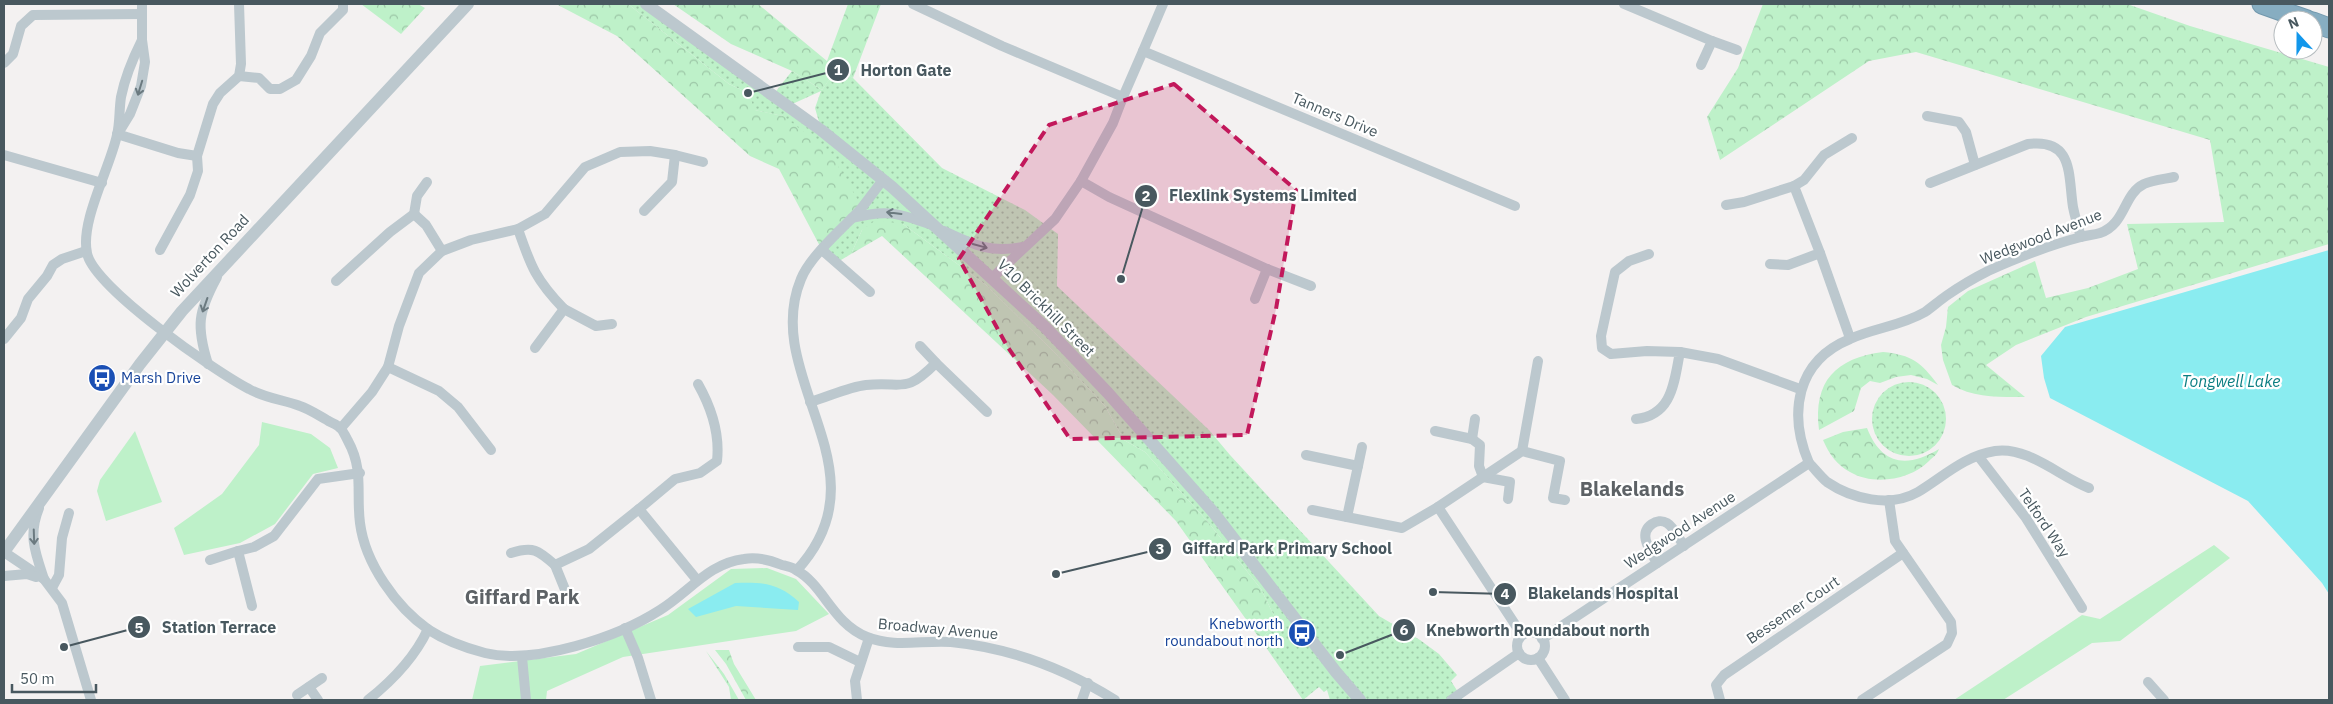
<svg xmlns="http://www.w3.org/2000/svg" width="2333" height="704" viewBox="0 0 2333 704" font-family="'IBM Plex Sans',sans-serif">
	<defs>
		<pattern id="grass-dots" width="8" height="8" patternUnits="userSpaceOnUse" patternTransform="scale(1.25)"><rect width="8" height="8" fill="#bef1c9"/><path d="M2 2h.1M6 6h.1" fill="none" stroke="#9cc6a6" stroke-width="1.8" stroke-linecap="round"/></pattern>
		<pattern id="forest-crowns" width="20" height="18" patternUnits="userSpaceOnUse" patternTransform="scale(1.25)"><rect width="20" height="18" fill="#bef1c9"/><path d="M2 6a3 3 0 1 1 6 0M12 15a3 3 0 1 1 6 0" fill="none" stroke="#9cc6a6"/></pattern>
	</defs>
	<rect width="100%" height="100%" fill="#f3f1f1"/>
	<g fill="url(#grass-dots)" fill-rule="evenodd">
		<path d="M628 4H645L773 95 792 71 822 90 836 69 853 78 942 168 1025 210 1058 234 1057 286 1209 430 1230 455 1379 616 1420 640 1439 654 1457 675 1451 681 1463 700H1330L1327 690 1324 692 1319 687 1303 700 1260 639 1278 624 1261 589 1208 522 1145 452 1124 440 1105 406 1054 352 986 285 903 224 862 230 851 254 836 263 822 250 783 116 754 110 748 93 729 84ZM821 91 815 108 821 129 788 106Z"/>
		<circle cx="1909" cy="419" r="37"/>
	</g>
	<g fill="url(#forest-crowns)">
		<path d="M361 4H418L425 8 401 34Z"/>
		<path d="M556 4H628L729 84 748 93 755 110 783 116 829 151 862 207 822 250 779 169 750 156 617 36Z"/>
		<path d="M673 4H758L827 61 848 4H881L853 78 836 70 822 90 792 71 731 44Z"/>
		<path d="M1763 4H2127L2190 26 2329 67V244L2086 317 2016 345 1986 365 2025 397C2000 397 1974 398 1952 385L1943 360 1941 345 1946 327 1948 307 1968 291 2035 261 2046 298 2088 288 2138 269 2127 224 2224 222 2210 140 1916 52 1869 61 1720 160 1707 117 1738 68Z"/>
		<path d="M876 220 903 224 986 285 1054 352 1105 406 1124 440 1145 452 1208 522 1261 589 1278 624 1260 639 1176 521 1053 395 882 236 851 254 862 230Z"/>
		<path d="M1883 352C1912 355 1921 362 1938 385L1927 379 1911 375 1896 377 1880 383 1870 381 1861 388 1854 411 1819 430C1813 381 1836 358 1883 352Z"/>
		<path d="M1867 428C1881 464 1906 469 1939 449 1937 455 1933 457 1929 461 1910 480 1874 486 1850 472 1837 465 1829 454 1823 440L1843 432Z"/>
		<path d="M715 650H729L734 664 756 700H746L726 664Z"/>
		<path d="M706 651 724 674 739 700H731L729 687Z"/>
	</g>
	<g fill="#bef1c9">
		<path d="M262 422 311 434 330 448 338 468 313 474 275 524 240 543 184 555 174 528 222 494 259 445Z"/>
		<path d="M135 431 162 502 106 521 97 491 100 480Z"/>
		<path d="M2214 545 2230 558 2120 641 2092 643 2003 700H1954L2082 615 2100 619Z"/>
		<path d="M767 568 796 579 829 614 796 631 623 657 547 691 546 700H472L480 666 576 654 668 615 731 569Z"/>
	</g>
	<g fill="#8aecf0">
		<path d="M2329 250V594L2322 583 2248 501 2050 398 2044 378 2041 356 2065 327Z"/>
		<path d="M735 583C763 582 778 583 799 602L798 610 736 606 696 617 688 609Z"/>
	</g>
	<g fill="none" stroke-linecap="round" stroke-linejoin="round">
		<g stroke="#7298ad" stroke-width="21">
			<g id="motorway">
				<path d="M2262 4 2307 20"/>
				<path d="M2313 22 2329 28"/>
			</g>
		</g>
		<g stroke="#bcc8ce" stroke-width="10">
			<path d="M913 4 1002 46 1123 97 1143 51"/>
			<path d="M1163 4 1143 51 1515 206"/>
			<path d="M1624 4 1712 41 1701 65"/>
			<path d="M142 40C133 58 125 77 121 97 119 110 120 123 117 135 110 168 80 221 87 253 93 287 216 372 249 389 265 398 284 400 300 406 309 409 318 415 327 420 331 423 337 424 340 428 342 429 347 439 348 441 364 470 356 493 360 523 365 563 396 607 429 630 446 641 466 648 485 653 535 665 618 637 660 610 689 592 709 563 744 559 756 557 770 560 782 565 786 566 792 567 796 570 824 585 832 623 867 637 894 648 922 640 951 642 1011 648 1064 668 1115 700"/>
			<path d="M1712 41 1737 50"/>
			<path d="M4 63 13 54 21 26 33 15 142 14"/>
			<path d="M239 76 259 78 270 89H280L296 80 311 56 320 33 343 10V4"/>
			<path d="M1123 97 1113 123 1081 181 1109 197 1267 269 1311 286"/>
			<path d="M1927 116 1959 122 1966 132 1975 165"/>
			<path d="M119 132 130 114 141 86 145 62 142 40V4"/>
			<path d="M117 134 178 153 197 156"/>
			<path d="M4 155 102 183"/>
			<path d="M675 155 703 162"/>
			<path d="M1930 183 2028 144C2074 138 2068 175 2073 207 2075 217 2078 227 2081 237"/>
			<path d="M1726 205 1744 202 1794 186"/>
			<path d="M414 214 426 225 442 251"/>
			<path d="M852 218C887 209 898 213 932 225"/>
			<path d="M518 229C531 267 536 280 564 309"/>
			<path d="M944 231C974 245 989 253 1023 247"/>
			<path d="M160 250 190 195 198 171 197 156 213 104 220 93 239 76 241 64 239 4"/>
			<path d="M822 250 870 292"/>
			<path d="M1820 253 1850 338"/>
			<path d="M1770 264 1788 265 1820 253 1794 186 1804 180 1824 155 1852 138"/>
			<path d="M993 277 1055 219 1081 181"/>
			<path d="M336 281 390 232 414 214 417 196 427 182"/>
			<path d="M1255 299 1267 269"/>
			<path d="M4 339 21 318 28 299 47 276 53 265 62 259 86 251"/>
			<path d="M920 346 936 363"/>
			<path d="M535 348 564 309 596 326 612 324"/>
			<path d="M1680 352 1718 359 1800 389"/>
			<path d="M208 364C196 326 198 312 217 277"/>
			<path d="M388 367 439 391 458 407 491 450"/>
			<path d="M810 402C828 397 848 387 866 385 904 381 904 395 936 363L987 412"/>
			<path d="M1636 419C1673 415 1674 381 1680 352L1647 351 1611 354 1602 348 1601 336 1615 272 1629 261 1649 254"/>
			<path d="M341 428 372 392 388 367 399 326 419 273 442 251 471 240 518 229 545 214 585 167 620 152 650 151 675 155 672 182 644 211"/>
			<path d="M1435 431 1472 439 1475 419"/>
			<path d="M1472 439 1480 445 1479 466 1483 477 1510 482 1508 499"/>
			<path d="M1522 451 1538 361"/>
			<path d="M1306 455 1358 466 1347 517"/>
			<path d="M1979 457 2026 518 2082 608"/>
			<path d="M1809 463C1788 414 1796 361 1850 339 1874 328 1901 326 1925 312 1932 307 1939 301 1946 296 1959 287 1974 278 1988 271 2017 258 2050 245 2081 237 2087 235 2094 235 2100 233 2126 224 2123 194 2144 184 2153 180 2165 179 2174 177"/>
			<path d="M1358 466 1362 447"/>
			<path d="M39 508C28 535 35 552 44 579"/>
			<path d="M1312 510 1402 528 1438 507"/>
			<path d="M238 551 254 547 274 536 318 479 360 473"/>
			<path d="M4 552 44 579 62 603 91 700"/>
			<path d="M511 553C533 546 538 550 555 565L589 549 639 509"/>
			<path d="M210 560 238 551 252 606"/>
			<path d="M1657 563C1651 552 1637 534 1652 524 1656 521 1662 520 1667 523 1674 527 1679 539 1684 546"/>
			<path d="M555 565 566 592"/>
			<path d="M797 570C889 470 760 378 801 279 810 256 843 228 860 210 868 200 875 190 883 180"/>
			<path d="M4 576 27 574 36 577"/>
			<path d="M697 580 639 509 675 479 700 473 717 461C720 434 711 407 698 384"/>
			<path d="M52 588 59 575 62 538 69 513"/>
			<path d="M625 628 638 658 651 700"/>
			<circle cx="1531" cy="646" r="14"/>
			<path d="M1522 635 1438 507 1522 451 1560 461 1553 498 1565 500"/>
			<path d="M1542 639 1809 463C1815 469 1821 477 1827 482 1852 499 1890 508 1918 492 1943 477 1964 456 1995 451 2028 446 2060 477 2089 488"/>
			<path d="M798 647H829L860 662"/>
			<path d="M522 657 526 700"/>
			<path d="M1538 658 1565 700"/>
			<path d="M2148 682 2164 700"/>
			<path d="M309 687 318 700"/>
			<path d="M297 695 322 678"/>
			<path d="M368 700C392 681 415 657 428 629"/>
			<path d="M857 700 855 681 869 638"/>
			<path d="M1082 700 1088 683"/>
			<path d="M1451 700 1519 653"/>
			<path d="M1720 700 1716 685 1724 675 1903 553"/>
			<path d="M1862 700 1947 644 1952 633 1951 622 1895 541 1889 500"/>
		</g>
		<g stroke="#bcc8ce" stroke-width="12">
			<path d="M646 4 821 130 892 187 1046 328 1108 393 1214 513 1336 672 1360 700"/>
			<path d="M4 552 140 364 182 311 468 4"/>
		</g>
		<use href="#motorway" stroke="#87adc1" stroke-width="19"/>
	</g>
	<defs><path id="oneway-shaft" d="M-6 0H5M1.5-3L5.5 0L1.5 3" fill="none" stroke-width="1.6" stroke-linecap="round" stroke-linejoin="round" transform="scale(1.25)"/></defs>
	<g stroke="#6b7a80">
		<use href="#oneway-shaft" transform="translate(140 88) rotate(107)"/>
		<use href="#oneway-shaft" transform="translate(894 213) rotate(-173)"/>
		<use href="#oneway-shaft" transform="translate(980 246) rotate(15)"/>
		<use href="#oneway-shaft" transform="translate(205 305) rotate(109)"/>
		<use href="#oneway-shaft" transform="translate(34 537) rotate(88)"/>
	</g>
	<path fill="#c2185b" fill-opacity="0.2" stroke="#c2185b" stroke-width="4" stroke-dasharray="10 6" stroke-linejoin="round" d="M1174 84 1296 190 1276 309 1247 435 1070 439 1007 346 959 259 1049 125Z"/>
	<defs>
		<g id="bus-disc" transform="scale(1.4375)"><circle r="9.5" fill="#1a4fb4" stroke="#fff"/><path d="M-5-6H5V4H4V6H2V4H-2V6H-4V4H-5ZM-3.5-4V0h7V-4ZM-3.5 1.2v1.5H-2V1.2ZM2 1.2v1.5H3.5V1.2Z" fill="#fff"/></g>
	</defs>
	<g fill-rule="evenodd">
		<use href="#bus-disc" x="102" y="378"/>
		<use href="#bus-disc" x="1302" y="633"/>
	</g>
	<g text-anchor="middle" stroke-width="4.5" stroke-linejoin="round" paint-order="stroke">
		<g font-size="15" fill="#48585f" stroke="#fff">
			<text transform="translate(1335 115) rotate(23)" y="5">Tanners Drive</text>
			<text transform="translate(2041 237) rotate(-21)" y="5">Wedgwood Avenue</text>
			<text transform="translate(210 256) rotate(-47)" y="5">Wolverton Road</text>
			<text transform="translate(1046 308) rotate(45)" y="5">V10 Brickhill Street</text>
			<text transform="translate(2044 523) rotate(56)" y="5">Telford Way</text>
			<text transform="translate(1680 530) rotate(-33)" y="5">Wedgwood Avenue</text>
			<text transform="translate(1793 610) rotate(-34)" y="5">Bessemer Court</text>
			<text transform="translate(938 629) rotate(5)" y="5">Broadway Avenue</text>
		</g>
		<g font-size="15" fill="#164399" stroke="#fff" text-anchor="start">
			<text x="121" y="383">Marsh Drive</text>
			<text x="1283" y="629" text-anchor="end">Knebworth<tspan x="1283" dy="17">roundabout north</tspan></text>
		</g>
		<g font-size="16" font-style="italic" fill="#0a7e82" stroke="#fff">
			<text x="2231" y="387">Tongwell Lake</text>
		</g>
		<g font-size="20" font-weight="bold" fill="#5d6266" stroke="#fff">
			<text x="1632" y="496">Blakelands</text>
			<text x="522" y="604">Giffard Park</text>
		</g>
	</g>
	<path fill="none" stroke="#48585f" stroke-width="2" d="M748 93L838 70M1121 279L1146 196M1056 574L1160 549M1433 592L1505 594M64 647L139 627M1340 655L1404 630"/>
	<g fill="#48585f" stroke="#fff" stroke-width="2">
		<circle cx="748" cy="93" r="5"/>
		<circle cx="1121" cy="279" r="5"/>
		<circle cx="1056" cy="574" r="5"/>
		<circle cx="1433" cy="592" r="5"/>
		<circle cx="64" cy="647" r="5"/>
		<circle cx="1340" cy="655" r="5"/>
		<circle cx="838" cy="70" r="12"/>
		<circle cx="1146" cy="196" r="12"/>
		<circle cx="1160" cy="549" r="12"/>
		<circle cx="1505" cy="594" r="12"/>
		<circle cx="139" cy="627" r="12"/>
		<circle cx="1404" cy="630" r="12"/>
	</g>
	<g font-size="15" text-anchor="middle" font-weight="bold" fill="#fff">
		<text x="838" y="75">1</text>
		<text x="1146" y="201">2</text>
		<text x="1160" y="554">3</text>
		<text x="1505" y="599">4</text>
		<text x="139" y="633">5</text>
		<text x="1404" y="635">6</text>
	</g>
	<g font-size="16" text-anchor="middle" font-weight="bold" fill="#48585f" stroke="#fff" stroke-width="4.5" stroke-linejoin="round" paint-order="stroke">
		<text x="906" y="76">Horton Gate</text>
		<text x="1263" y="201">Flexlink Systems Limited</text>
		<text x="1287" y="554">Giffard Park Primary School</text>
		<text x="1603" y="599">Blakelands Hospital</text>
		<text x="219" y="633">Station Terrace</text>
		<text x="1538" y="636">Knebworth Roundabout north</text>
	</g>
	<rect width="2333" height="704" fill="none" stroke="#48585f" stroke-width="10"/>
	<g transform="translate(2298 35) rotate(339)"><circle r="24" fill="#ffffff" stroke="#b6bcbf"/>
	<path d="M0-4L9 19L0 12L-9 19Z" fill="#1297eb"/>
	<text y="-8" font-size="14" font-weight="bold" text-anchor="middle" fill="#48585f">N</text>
	</g>
	<path d="M12 684v8h84v-8" fill="none" stroke="#48585f" stroke-width="2.5"/>
	<text x="20" y="684" font-size="15" fill="#48585f" stroke="#ffffff" stroke-width="4" paint-order="stroke">50 m</text>
</svg>
